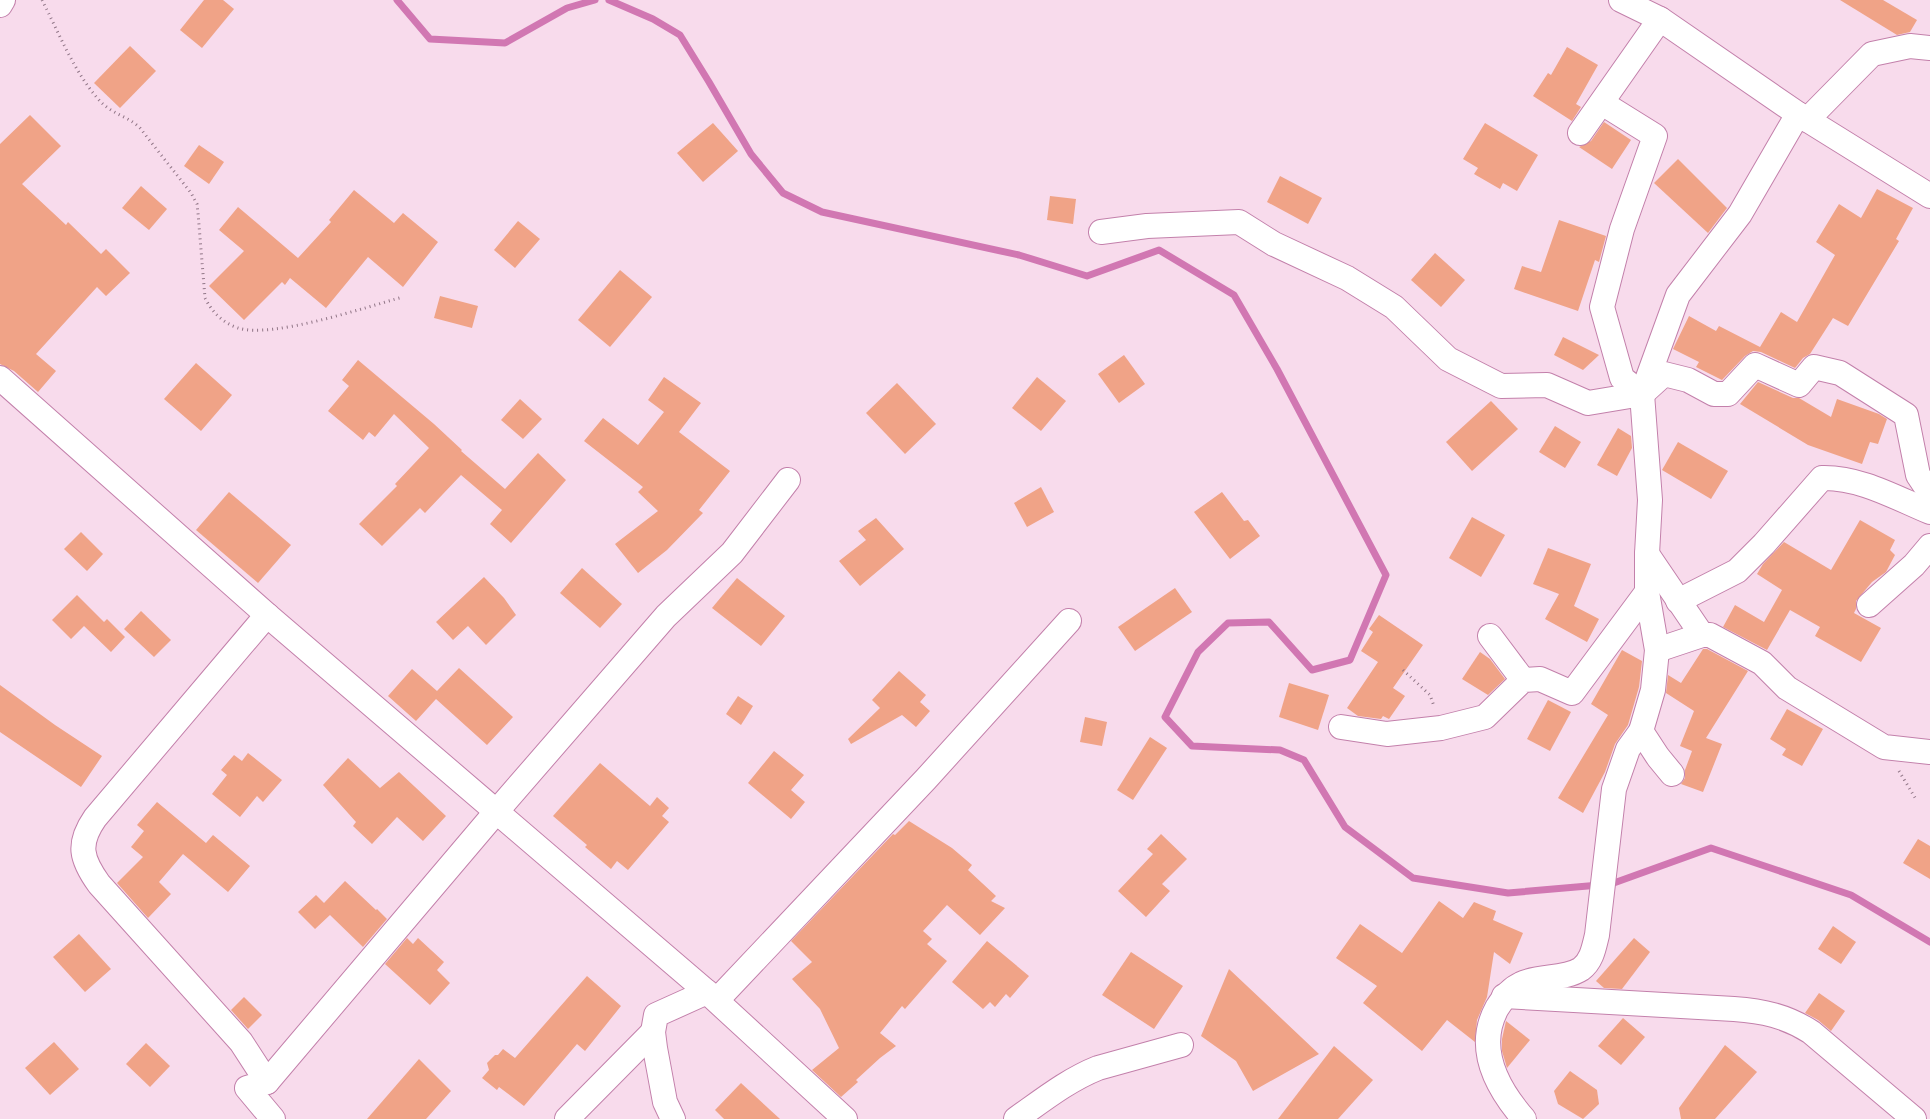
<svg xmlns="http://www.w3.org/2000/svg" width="1930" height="1119" viewBox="0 0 1930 1119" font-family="'IBM Plex Sans',sans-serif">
	<rect width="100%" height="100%" fill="#f8dbec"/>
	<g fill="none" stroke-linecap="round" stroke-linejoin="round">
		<g stroke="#d177b2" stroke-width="7">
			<path d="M397 0 430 39 505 43 567 8 595 0"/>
			<path d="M609 0 653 19 680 35 709 82 751 154 783 193 822 212 1019 255 1087 276 1159 250 1234 295 1277 369 1386 575 1350 660 1312 670 1269 622 1228 623 1198 652 1165 717 1192 746 1280 750 1304 760 1345 827 1413 878 1508 893 1611 884 1711 848 1851 895 1930 942"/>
		</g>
	</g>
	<g fill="#f0a387">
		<path d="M204 0H223L234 9 202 48 180 30Z"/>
		<path d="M1840 0H1883L1917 20 1910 32 1897 35Z"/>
		<path d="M130 46 156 71 120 108 94 83Z"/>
		<path d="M1567 47 1598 65 1576 104 1581 107 1572 121 1533 96 1548 73 1551 75Z"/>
		<path d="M30 115 61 146 22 184 66 225 68 222 101 254 106 249 130 273 106 296 97 287 36 354 56 371 38 392 14 371 0 364V144Z"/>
		<path d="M1604 122 1631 140 1612 169 1579 147 1591 141Z"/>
		<path d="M713 123 738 151 703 182 677 153Z"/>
		<path d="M1485 123 1538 155 1517 191 1503 183 1500 189 1474 174 1478 168 1463 159Z"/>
		<path d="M199 145 224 162 209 184 184 166Z"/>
		<path d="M1678 159 1727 208 1708 233 1654 183Z"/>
		<path d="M1280 176 1322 198 1308 224 1267 202Z"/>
		<path d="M141 186 167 209 149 230 122 208Z"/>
		<path d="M1877 189 1913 208 1896 239 1899 241 1848 326 1833 318 1810 354 1803 358 1795 368 1761 352 1753 351 1745 356 1722 380 1696 367 1699 362 1673 349 1689 316 1716 331 1719 326 1760 347 1781 312 1797 322 1835 255 1816 242 1839 204 1861 218Z"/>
		<path d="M354 190 394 223 403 213 438 242 403 287 368 257 326 308 290 278 285 285 282 282 244 320 209 286 244 251 219 230 238 207 298 258 331 222 329 220Z"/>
		<path d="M1050 196 1076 199 1073 224 1047 220Z"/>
		<path d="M1559 220 1606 236 1599 262 1595 260 1578 311 1514 289 1522 266 1541 272Z"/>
		<path d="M518 221 540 239 515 268 494 250Z"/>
		<path d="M1435 253 1465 280 1441 307 1411 280Z"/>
		<path d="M620 270 652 297 610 347 578 320Z"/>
		<path d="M440 296 478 306 472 328 434 318Z"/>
		<path d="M1563 337 1599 355 1583 370 1554 355Z"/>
		<path d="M1124 355 1145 384 1119 403 1098 374Z"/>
		<path d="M358 360 434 424 462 450 461 451 505 489 538 453 566 480 511 543 490 524 502 510 461 475 425 513 420 508 382 546 359 524 397 486 395 484 429 448 394 414 375 437 369 432 363 440 328 411 349 386 342 380Z"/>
		<path d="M196 363 232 395 201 431 164 399Z"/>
		<path d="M664 377 701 403 679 432 730 471 699 510 703 513 667 550 638 573 615 544 658 511 638 492 643 487 584 441 603 418 638 445 664 412 648 400Z"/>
		<path d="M1037 377 1066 401 1041 431 1012 408Z"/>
		<path d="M1758 382 1793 398H1799L1831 417 1837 399 1879 414 1887 419 1878 444 1870 442 1862 464 1808 445 1740 404Z"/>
		<path d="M897 383 936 424 905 454 866 413Z"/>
		<path d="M520 399 542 419 523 439 501 420Z"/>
		<path d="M1491 401 1518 429 1472 471 1446 442Z"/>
		<path d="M1555 426 1581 442 1565 468 1539 452Z"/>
		<path d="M1618 428 1631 436 1632 448 1617 476 1597 465Z"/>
		<path d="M1678 442 1728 471 1711 499 1662 470Z"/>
		<path d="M1041 487 1054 512 1027 527 1014 503Z"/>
		<path d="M229 492 291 545 258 583 196 530Z"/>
		<path d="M1222 492 1244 521 1248 520 1260 536 1230 559 1194 512Z"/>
		<path d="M1472 517 1505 535 1481 577 1449 558Z"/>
		<path d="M876 518 904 549 860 586 839 561 866 540 858 531Z"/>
		<path d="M1860 520 1895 540 1890 550 1895 555 1886 572 1872 582 1856 601V609L1854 613 1881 628 1861 662 1815 636 1820 627 1790 610 1767 650 1723 627 1735 605 1764 622 1782 590 1757 574 1763 564 1784 542 1831 570Z"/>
		<path d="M81 532 103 554 87 571 64 549Z"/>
		<path d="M1548 548 1591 564 1574 606 1599 619 1587 642 1545 619 1559 594 1533 584Z"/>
		<path d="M582 568 622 604 600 628 560 593Z"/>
		<path d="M484 577 504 598 516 615 486 645 468 626 453 640 436 622Z"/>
		<path d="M737 578 785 616 761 646 712 608Z"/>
		<path d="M1175 588 1192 612 1135 651 1118 627Z"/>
		<path d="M77 595 104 622 107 619 125 637 111 652 84 626 71 639 52 620Z"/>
		<path d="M141 611 171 640 154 657 124 629Z"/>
		<path d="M1379 615 1423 645 1393 688 1405 696 1389 719 1383 716 1381 719 1358 716 1347 708 1378 662 1361 651 1373 632 1369 629Z"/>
		<path d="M1703 649H1707L1748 671 1706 738 1722 744 1703 792 1681 784 1685 778V770L1692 751 1680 746 1694 711 1666 693 1668 675 1681 683Z"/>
		<path d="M1622 650 1642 661 1639 687 1628 725 1615 744 1605 772 1583 813 1558 798 1608 715 1591 704Z"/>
		<path d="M1480 652 1490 659 1505 679 1488 695 1462 679Z"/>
		<path d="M459 668 513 717 487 745 436 699 416 721 388 696 412 669 437 691Z"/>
		<path d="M899 671 926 695 920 702 930 711 916 727 902 715 851 744 848 739 880 708 872 700Z"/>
		<path d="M1289 683 1329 695 1318 730 1279 717Z"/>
		<path d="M0 685 55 725 102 756 81 787 0 732Z"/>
		<path d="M738 696 753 706 741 725 726 714Z"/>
		<path d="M1548 700 1571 712 1550 751 1527 739Z"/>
		<path d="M1787 709 1823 729 1802 766 1782 755 1786 749 1770 739Z"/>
		<path d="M1085 717 1107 722 1102 746 1080 742Z"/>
		<path d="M1150 737 1167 748 1133 800 1117 790Z"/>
		<path d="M774 751 804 775 791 790 805 802 791 819 748 783Z"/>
		<path d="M248 753 282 780 263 802 257 796 240 817 212 794 227 775 221 770 234 755 242 761Z"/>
		<path d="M348 758 380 788 399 772 446 816 423 841 397 817 372 844 353 826 356 822 323 785Z"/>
		<path d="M600 763 650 806 657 797 669 808 662 816 669 822 628 870 617 861 611 869 585 847 587 845 553 816Z"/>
		<path d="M157 802 206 843 213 835 250 866 228 892 183 854 159 882 171 894 148 918 117 883 143 857 131 847 144 831 137 825Z"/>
		<path d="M909 821 952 848 972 865 968 870 996 896 991 901 1005 908 980 935 947 905 923 931 932 939 927 944 947 961 905 1009 902 1006 880 1033 896 1046 880 1058 856 1080 858 1082 841 1097 812 1070 839 1048 820 1009 792 979 812 962 791 941 893 834 895 835Z"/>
		<path d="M1161 834 1187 859 1162 884 1170 891 1146 917 1118 891 1153 854 1147 849Z"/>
		<path d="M1918 839 1930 846V879L1903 863Z"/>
		<path d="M345 881 376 910 377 909 387 919 363 947 330 915 315 929 298 912 316 895 324 903Z"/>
		<path d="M1439 901 1463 918 1474 902 1496 911 1493 920 1523 933 1510 964 1494 952 1487 997 1477 1020 1475 1042 1447 1020 1422 1051 1363 1003 1377 986 1336 958 1360 924 1402 953Z"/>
		<path d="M1833 926 1856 942 1841 964 1818 949Z"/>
		<path d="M79 934 111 969 85 992 53 957Z"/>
		<path d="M407 938 413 944 418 938 444 962 437 970 450 983 430 1005 385 964Z"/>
		<path d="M1634 938 1650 952 1622 989 1604 988 1596 981Z"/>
		<path d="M987 941 1029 976 1010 998 1006 994 995 1007 990 1002 983 1009 952 982Z"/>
		<path d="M1131 952 1183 986 1154 1029 1102 995Z"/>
		<path d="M1229 969 1319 1054 1253 1091 1236 1061 1201 1036Z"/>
		<path d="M587 976 621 1006 585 1051 577 1044 524 1106 499 1087 497 1090 482 1078 489 1070 487 1063 495 1055H498L503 1049 515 1058Z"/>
		<path d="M1819 993 1845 1011 1831 1031 1818 1020 1805 1013Z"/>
		<path d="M244 997 262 1015 248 1029 231 1010Z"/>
		<path d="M1623 1018 1645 1037 1621 1065 1598 1046Z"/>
		<path d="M1506 1021 1530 1040 1507 1068 1502 1051V1039Z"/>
		<path d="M54 1042 79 1069 50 1095 25 1068Z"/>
		<path d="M146 1043 170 1066 150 1087 126 1064Z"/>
		<path d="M1725 1045 1757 1072 1715 1119H1681L1679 1108Z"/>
		<path d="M1334 1046 1373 1080 1338 1119H1278Z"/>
		<path d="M419 1059 451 1091 426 1119H367Z"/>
		<path d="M1570 1071 1597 1090 1599 1104 1583 1119 1558 1104 1554 1091Z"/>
		<path d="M741 1083 780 1119H724L715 1110Z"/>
	</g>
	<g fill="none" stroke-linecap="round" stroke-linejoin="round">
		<g stroke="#c380ab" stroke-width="26">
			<g id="minor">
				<path d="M1621 0 1660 19 1798 114 1930 196"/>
				<path d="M0 5 3 0"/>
				<path d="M1602 103 1655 136 1622 229 1602 307 1622 378 1642 394"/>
				<path d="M1807 120 1872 54 1910 46 1930 48"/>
				<path d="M1580 133 1660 19"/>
				<path d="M1101 232 1147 226 1239 222 1274 244 1347 278 1394 307 1448 359 1501 386 1547 385 1588 403 1642 394 1664 374 1688 380 1714 394H1728L1755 365 1799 385 1814 367 1840 373 1906 415 1918 475 1930 493"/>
				<path d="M0 378 267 615 707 992 845 1119"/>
				<path d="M1647 554 1702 635"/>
				<path d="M1678 601 1737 571 1764 544 1822 478C1860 477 1896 498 1930 512"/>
				<path d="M1869 605 1914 565 1930 546"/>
				<path d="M267 615 95 818C77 844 81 859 99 884L241 1042 267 1082 247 1088 273 1119"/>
				<path d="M1490 636 1523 680"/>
				<path d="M1657 650 1702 635H1710L1762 663 1787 688 1884 747 1930 752"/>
				<path d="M1341 727 1387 734 1441 728 1485 717 1523 680 1540 679 1572 693 1647 592"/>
				<path d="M1641 731 1658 757 1672 774"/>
				<path d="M1504 996 1734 1009C1763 1011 1786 1016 1811 1032L1914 1119"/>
				<path d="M717 1000 926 779 1069 621"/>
				<path d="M267 1082 496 812 666 616 732 553 788 480"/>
				<path d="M567 1119 653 1032"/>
				<path d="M673 1119 665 1102 655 1048 653 1032 656 1015 707 992"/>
				<path d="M1016 1119C1043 1100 1068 1080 1098 1068L1181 1045"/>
				<path d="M1524 1119C1497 1088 1475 1048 1497 1008 1503 998 1510 989 1521 984 1539 975 1564 980 1581 969 1592 961 1594 947 1597 935L1614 789 1628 749 1641 731 1653 690 1657 650 1647 592V554L1650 500 1642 394 1678 295 1740 214 1798 114"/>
			</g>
		</g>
		<g stroke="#917687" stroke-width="3" stroke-dasharray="1 4" stroke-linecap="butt">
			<path d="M42 0C59 33 74 72 99 100 111 114 128 116 140 128L191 193 197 204 198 213 205 298C212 312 223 323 238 328 272 339 366 307 403 297"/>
			<path d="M1403 670 1430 695 1434 706"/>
			<path d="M1899 771 1917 801"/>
		</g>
		<use href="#minor" stroke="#fff" stroke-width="24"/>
	</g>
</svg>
